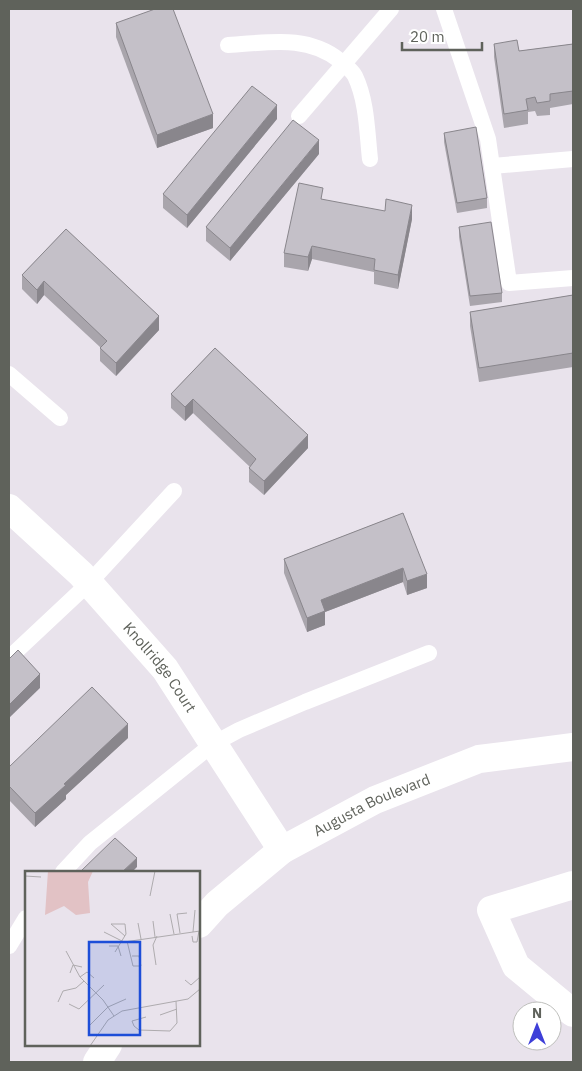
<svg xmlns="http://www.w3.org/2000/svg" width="582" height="1071" viewBox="0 0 582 1071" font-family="'IBM Plex Sans',sans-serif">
	<rect width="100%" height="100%" fill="#e9e3ec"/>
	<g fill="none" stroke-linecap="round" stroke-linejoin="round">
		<g stroke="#fff" stroke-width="16">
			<path d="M444 9 488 139 509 283 573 278"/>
			<path d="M228 45C267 43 306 34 339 60 344 65 352 70 355 76 367 101 367 132 370 159"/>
			<path d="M299 116 391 9"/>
			<path d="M492 166 573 159"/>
			<path d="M9 374 60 418"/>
			<path d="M9 658 89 583 174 491"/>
			<path d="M63 872 90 843 213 744 239 730 305 702 429 653"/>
			<path d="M9 946 26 918"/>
		</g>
		<g stroke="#fff" stroke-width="28">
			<path id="s1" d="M9 508 81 574 165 669 282 850"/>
			<path d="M573 885 491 910 516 966 573 1013"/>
			<path id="s2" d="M199 924 217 904 282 850 375 800 479 759 573 747"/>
			<path d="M97 1062 108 1045"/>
		</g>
	</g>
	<g fill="#a9a5ac">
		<path d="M116 23 213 128 157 148 116 37Z"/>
		<path d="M494 44 519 51 573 44V104L550 108V115L537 116 535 111 528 112V124L504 128 494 57Z"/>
		<path d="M277 119 187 228 163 208V194Z"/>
		<path d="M444 133 487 198V208L457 213 444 142Z"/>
		<path d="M319 154 230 261 206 241V227Z"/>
		<path d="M323 200 412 219 398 289 374 284V272L312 259 308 271 284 267V253Z"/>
		<path d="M459 227 502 293V302L470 306 459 237Z"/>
		<path d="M66 229 159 330 116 376 100 361V347L44 295 37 304 22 289V275Z"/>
		<path d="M573 295V367L479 382 470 326V312Z"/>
		<path d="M215 348 308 448 264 495 249 482V468L250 467 193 413 185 421 171 408V394Z"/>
		<path d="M403 513 427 588 407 595 403 582 325 612V625L307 632 284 573V559Z"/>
		<path d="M128 738 66 795V799L35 827 9 800V767Z"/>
	</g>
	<g fill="#89868c">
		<path d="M277 105V119L187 228V215Z"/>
		<path d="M213 114V128L157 148V135Z"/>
		<path d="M319 140V154L230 261V248Z"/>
		<path d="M412 205V219L398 289V275Z"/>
		<path d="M312 246V259L308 271V257Z"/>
		<path d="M44 281V295L37 304V290Z"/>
		<path d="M159 316V330L116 376V363Z"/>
		<path d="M193 399V413L185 421V407Z"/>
		<path d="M308 435V448L264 495V481Z"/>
		<path d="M403 568V582L325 612V625L307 632V618L321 600Z"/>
		<path d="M427 574V588L407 595V581Z"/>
		<path d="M40 674V688L9 718V705Z"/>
		<path d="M128 724V738L66 795V799L35 827V813L64 784Z"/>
		<path d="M137 858V867L132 872H122Z"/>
	</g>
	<g fill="#c4c0c8" stroke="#89868c">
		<path d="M155 9H173L213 114 157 135 116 23Z"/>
		<path d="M517 40 519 51 573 44V91L550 94V101L537 103 535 97 526 99 528 110 504 114 494 44Z"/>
		<path d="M252 86 277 105 187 215 163 194Z"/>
		<path d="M293 120 319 140 230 248 206 227Z"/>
		<path d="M476 127 487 198 457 203 444 133Z"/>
		<path d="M299 183 323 188 321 199 385 211 386 199 412 205 398 275 374 270 375 259 312 246 308 257 284 253Z"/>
		<path d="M491 222 502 293 470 296 459 227Z"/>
		<path d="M66 229 159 316 116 363 100 348 107 341 44 281 37 290 22 275Z"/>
		<path d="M573 295V353L479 368 470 312Z"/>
		<path d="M215 348 308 435 264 481 249 468 256 459 193 399 185 407 171 394Z"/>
		<path d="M403 513 427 574 407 581 403 568 321 600 325 611 307 618 284 559Z"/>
		<path d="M18 650 40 674 9 705V659Z"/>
		<path d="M92 687 128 724 64 784 66 785 35 813 9 786V767Z"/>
		<path d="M115 838 137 858 122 872H80Z"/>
	</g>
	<g text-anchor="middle" stroke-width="4" stroke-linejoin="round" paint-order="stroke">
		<g font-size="15" fill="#5f625b" stroke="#fff">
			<text dy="5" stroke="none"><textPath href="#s1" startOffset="220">Knollridge Court</textPath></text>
			<text dy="5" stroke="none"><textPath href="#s2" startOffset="212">Augusta Boulevard</textPath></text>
		</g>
	</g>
	<g transform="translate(25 871)">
		<rect width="175" height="175" fill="#e9e3ec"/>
		<path d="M23 0H68L63 11 65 42 51 44 39 35 20 44Z" fill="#e2c2c5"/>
		<path fill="none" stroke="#aeabae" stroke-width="1" d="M0 5 16 6M125 25 130 0M145 43 149 63M128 50 130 66M113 52 116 68M79 61 99 71 175 60M168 61 170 39M155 62 152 43 162 42M167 65 168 71H172L174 60M102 70 108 95H116L114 85H107M84 75H93L96 85M41 80 55 106 78 129 89 145M90 81 101 63 100 53H86L100 65M131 94 128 74 132 65M45 102 48 94 57 96M55 106 62 101 69 107M160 109 166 114 175 106M33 131 38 120 51 117 59 110M44 133 54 138 79 114M135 144 152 138M121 146 107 150 109 155 114 159 145 160 152 152 151 130M64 155 83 136 101 128M65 175 83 149 97 140 163 128 175 118"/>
		<path fill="#1d4ed8" fill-opacity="0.15" stroke="#1d4ed8" stroke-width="2.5" d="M64 71H115V164H64Z"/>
		<rect width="175" height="175" fill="none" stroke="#5f625b" stroke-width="2.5"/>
	</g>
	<rect width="582" height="1071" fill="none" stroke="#5f625b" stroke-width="20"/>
	<g transform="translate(537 1026)"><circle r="24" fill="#ffffff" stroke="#bfc0bd"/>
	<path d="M0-4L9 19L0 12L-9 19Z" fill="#3e3fd8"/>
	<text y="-8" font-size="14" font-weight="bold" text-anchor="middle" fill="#5f625b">N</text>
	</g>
	<path d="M402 42v8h80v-8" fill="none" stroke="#5f625b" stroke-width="2.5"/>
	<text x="410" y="42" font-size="15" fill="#5f625b" stroke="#ffffff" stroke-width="4" paint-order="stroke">20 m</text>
</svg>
